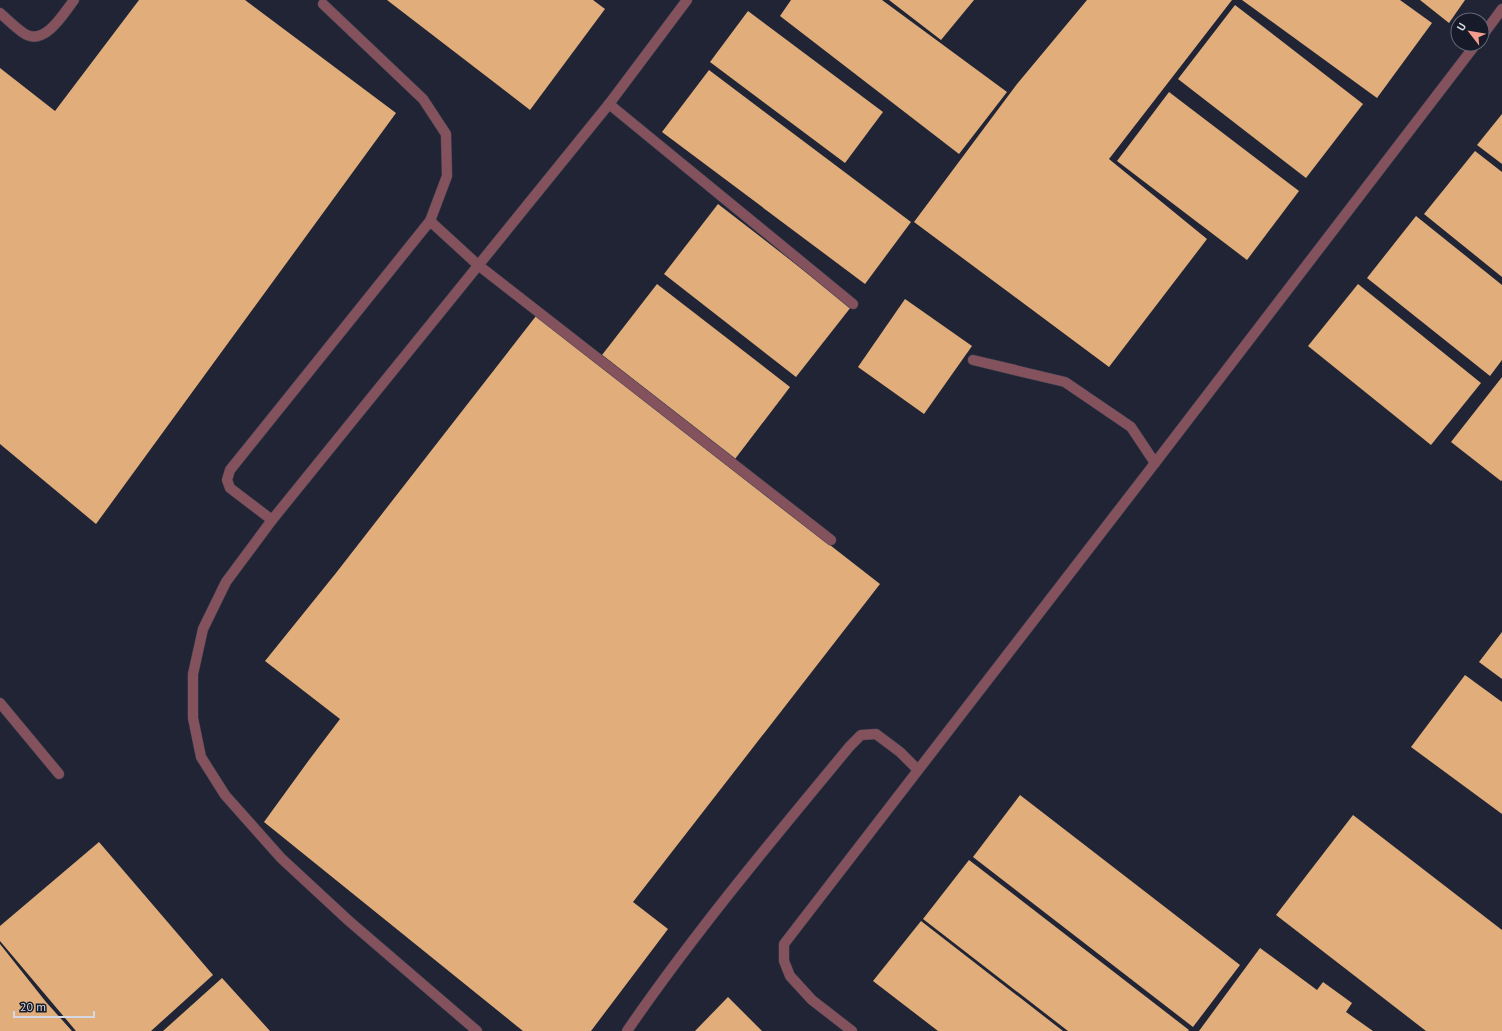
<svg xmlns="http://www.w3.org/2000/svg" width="1502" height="1031" viewBox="0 0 1502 1031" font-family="'PT Sans',sans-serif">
	<rect width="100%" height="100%" fill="#202434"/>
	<g fill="#e1ae7b">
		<path d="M139 0H245L396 113 96 524 0 444V68L55 111Z"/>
		<path d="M387 0H593L605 9 530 110Z"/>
		<path d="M791 0H882L1007 92 959 154 780 16Z"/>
		<path d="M889 0H974L941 40Z"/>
		<path d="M1087 0H1232L1109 159 1207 239 1109 367 914 222 1017 84Z"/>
		<path d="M1242 0H1400L1432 23 1377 98Z"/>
		<path d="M1420 0H1465L1449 23Z"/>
		<path d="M1235 5 1363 104 1306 178 1178 79Z"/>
		<path d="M748 11 883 112 845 163 710 62Z"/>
		<path d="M709 70 911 222 865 284 662 132Z"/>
		<path d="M1169 92 1299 191 1247 260 1117 161Z"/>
		<path d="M1502 114V164L1477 145Z"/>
		<path d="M1475 151 1502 172V277L1424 214Z"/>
		<path d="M718 204 851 307 796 377 664 274Z"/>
		<path d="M1416 216 1502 285V360L1490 376 1367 278Z"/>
		<path d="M657 284 790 387 735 459 602 355Z"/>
		<path d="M1358 284 1481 383 1431 445 1308 346Z"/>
		<path d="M905 299 972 346 924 414 858 367Z"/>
		<path d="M536 316 880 584 633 902 668 929 591 1031H523L264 822 309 760 340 719 265 661 336 573Z"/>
		<path d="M1502 377V480L1501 481 1451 442Z"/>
		<path d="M1502 632V679L1479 662Z"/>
		<path d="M1465 675 1502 702V814L1411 747Z"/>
		<path d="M1020 795 1240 965 1193 1027 973 857Z"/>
		<path d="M1353 815 1502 930V1031H1426L1276 915Z"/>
		<path d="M99 842 213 975 151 1031H76L0 941V926Z"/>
		<path d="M969 860 1189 1030 1188 1031H1068L923 919Z"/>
		<path d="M921 921 1063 1031H938L873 981Z"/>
		<path d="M0 944 46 1002 72 1031H0Z"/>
		<path d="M1260 948 1317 990 1323 982 1352 1003 1346 1012 1373 1031H1199Z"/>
		<path d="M222 978 270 1031H163Z"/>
		<path d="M728 997 762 1031H695Z"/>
	</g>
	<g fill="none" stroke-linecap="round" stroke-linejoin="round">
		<g stroke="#3d4150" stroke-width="11">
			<g id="lane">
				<path d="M323 4 423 99 446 134 447 176 430 221"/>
				<path d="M0 13C7 19 20 32 27 35 46 44 64 13 74 0"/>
				<path d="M1482 36 1502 9"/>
				<path d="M609 104 853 304"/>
				<path d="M973 360 1065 382 1131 427 1155 463"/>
				<path d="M272 520 230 488 227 480 230 470 430 221 478 265 831 540"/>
				<path d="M0 703 59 774"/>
				<path d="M477 1031 349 921 281 858 225 795 201 757 193 718V674L203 629 226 582 272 520 609 104 687 0"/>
				<path d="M627 1031C695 932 773 839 850 746L861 735 876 734 900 752 918 770"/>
				<path d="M852 1031 812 1000 790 976 784 961V944L1155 463 1476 44"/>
			</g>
		</g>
		<use href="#lane" stroke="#83525d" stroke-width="10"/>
	</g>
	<g transform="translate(1470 32) rotate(301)"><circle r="19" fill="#171b29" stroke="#636774"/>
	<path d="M0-3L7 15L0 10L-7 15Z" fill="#f59d8d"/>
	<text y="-6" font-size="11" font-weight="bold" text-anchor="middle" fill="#d6d9e4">U</text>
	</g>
	<path d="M14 1011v6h80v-6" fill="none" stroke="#d6d9e4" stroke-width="2"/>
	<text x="20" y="1011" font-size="12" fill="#d6d9e4" stroke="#171b29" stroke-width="3" paint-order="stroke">20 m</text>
</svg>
